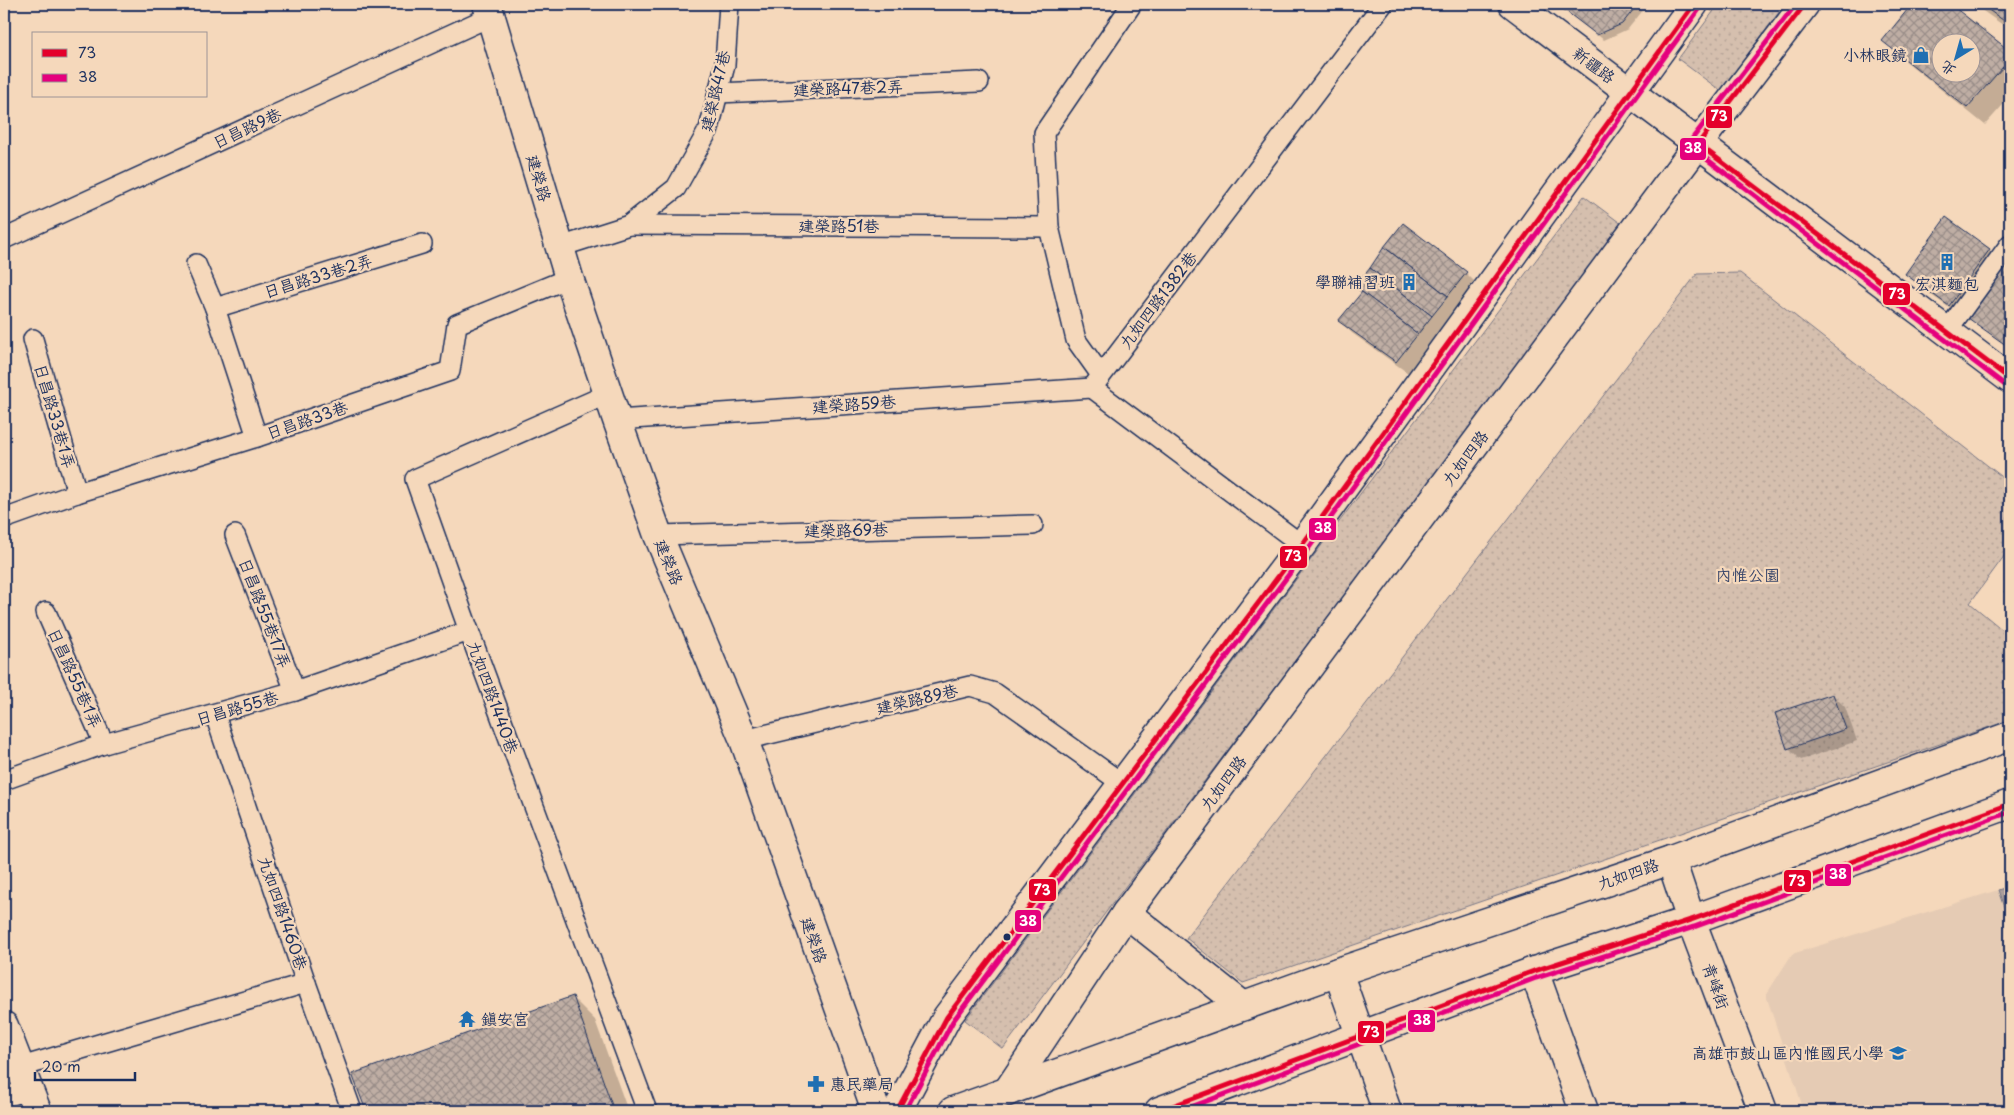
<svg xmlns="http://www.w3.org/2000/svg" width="2014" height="1115" viewBox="0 0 2014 1115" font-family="'Playpen Sans','LXGW WenKai TC',sans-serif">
	<defs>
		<pattern id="park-dots" width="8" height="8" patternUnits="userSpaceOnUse" patternTransform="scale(1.25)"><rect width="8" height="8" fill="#d5bfae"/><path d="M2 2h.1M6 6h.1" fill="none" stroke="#b6a498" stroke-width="1.8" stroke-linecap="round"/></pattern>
		<pattern id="water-ripples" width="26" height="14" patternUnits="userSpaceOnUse" patternTransform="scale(1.25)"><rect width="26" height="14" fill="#ab9e9b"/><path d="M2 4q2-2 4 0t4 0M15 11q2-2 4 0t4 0" fill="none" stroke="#8a8182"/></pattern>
		<pattern id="building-cross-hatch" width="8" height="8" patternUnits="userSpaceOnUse" patternTransform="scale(1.25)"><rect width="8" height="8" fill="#bfaea4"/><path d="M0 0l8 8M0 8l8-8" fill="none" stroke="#9a8e89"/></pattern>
	</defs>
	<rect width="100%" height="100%" fill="#f5d8bb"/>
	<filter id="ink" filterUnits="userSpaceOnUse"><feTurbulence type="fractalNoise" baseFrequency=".02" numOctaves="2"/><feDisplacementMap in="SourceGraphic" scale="10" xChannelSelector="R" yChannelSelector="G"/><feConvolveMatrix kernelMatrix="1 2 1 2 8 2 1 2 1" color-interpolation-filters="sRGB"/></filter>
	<g filter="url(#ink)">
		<path fill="#e5cbb4" d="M1998 890 2010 925V1111H1804L1766 995 1792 954Z"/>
		<g fill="url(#park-dots)" stroke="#787786">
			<path d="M1719 4H1785L1721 91 1678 59Z"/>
			<path d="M1584 196 1623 225 1003 1049 965 1020Z"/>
			<path d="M1740 273 2010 483V548L1970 603 2010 636V720L1243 983 1235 977 1186 938 1697 274Z"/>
		</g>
		<path fill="url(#water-ripples)" stroke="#717283" d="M2010 886V925L1998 890Z"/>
		<g fill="#0003" fill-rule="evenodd">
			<path d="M1564 4H1648L1628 29 1604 40 1570 14 1564 8Z"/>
			<path d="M1702 4H1719L1712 12Z"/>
			<path d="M1913 4H1948L2010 53V97L1985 125 1902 58 1884 40ZM1942 42H1972V72H1942Z"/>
			<path d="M1973 4H2010V30Z"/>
			<path d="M1989 250 2001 262 1962 317 1919 286 1907 274Z"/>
			<path d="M2010 261V348L1970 318Z"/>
			<path d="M1466 273 1478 285 1408 373 1352 333 1340 321 1363 293Z"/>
			<path d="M1833 695 1845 707 1857 741 1801 760 1789 748Z"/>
			<path d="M572 997 595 1020 628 1111H367L354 1075Z"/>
		</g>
		<g fill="url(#building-cross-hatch)" stroke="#1b2f5e" fill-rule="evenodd">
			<path d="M1563 4H1638L1622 24 1597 35 1563 9Z"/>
			<path d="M1912 4H1950L2010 51V59L1967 108 1882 41ZM1942 42H1972V72H1942Z"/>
			<path d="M1980 4H2010V25Z"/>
			<path d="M1946 217 1990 249 1949 306 1905 274Z"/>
			<path d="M1403 223 1467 272 1448 296 1384 247Z"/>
			<path d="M1384 247 1448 296 1432 316 1370 268Z"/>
			<path d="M2010 259V348L1968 318Z"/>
			<path d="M1370 268 1432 316 1418 334 1355 287Z"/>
			<path d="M1362 292 1418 334 1396 362 1338 321Z"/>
			<path d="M2010 584V597L2004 592Z"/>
			<path d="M1833 694 1846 729 1787 749 1775 713Z"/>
			<path d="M573 996 614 1111H366L352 1074Z"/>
		</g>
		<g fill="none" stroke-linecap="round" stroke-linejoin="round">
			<g stroke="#1b2f5e" stroke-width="22">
				<g id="service">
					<path d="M718 93 979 82"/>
					<path d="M629 225 1049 227"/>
					<path d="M4 239 491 16"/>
					<path d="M560 247 629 225 676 188 709 129 725 65 729 4"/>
					<path d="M196 264 215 308 257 437"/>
					<path d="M215 308 422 244"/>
					<path d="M1947 331 2010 244"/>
					<path d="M33 339 77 493"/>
					<path d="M1101 375 1076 340 1049 227 1044 133 1132 4"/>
					<path d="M608 394 415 479 469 631 647 1111"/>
					<path d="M617 420 1092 388"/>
					<path d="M4 519 77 493 257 437 450 371 457 324 569 278"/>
					<path d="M235 535 295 691"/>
					<path d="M658 535 1033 525"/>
					<path d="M1302 545 1092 388 1383 4"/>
					<path d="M46 612 104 744"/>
					<path d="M215 715 306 983 352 1111"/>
					<path d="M744 740 970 686 995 693 1123 784"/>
					<path d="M4 780 104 744 295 691 469 631"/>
					<path d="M21 1067 306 983"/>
					<path d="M4 1098 29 1089"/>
				</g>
			</g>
			<g stroke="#1b2f5e" stroke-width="31">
				<g id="minor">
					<path d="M487 4 569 278 617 420 658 535 744 740 876 1111"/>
					<path d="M1513 4 2010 379"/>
					<path d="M1671 860 1691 920 1763 1111"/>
					<path d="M1534 971 1584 1111"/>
					<path d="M1338 972 1387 1111"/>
					<path d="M4 1026 37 1111"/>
				</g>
			</g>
			<g stroke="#1b2f5e" stroke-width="31">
				<g id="tertiary">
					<path d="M1126 913 1243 1006"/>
					<path d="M1007 1092 1126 913 1698 144 1805 4"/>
					<path d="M897 1111 947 1017 1302 545 1694 4"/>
					<path d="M953 1111 1338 972 1671 860 2010 736"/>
					<path d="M1159 1111 1534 971 1691 920 2010 804"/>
				</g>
			</g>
			<use href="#service" stroke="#f5d8bb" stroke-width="19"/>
			<use href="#minor" stroke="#f5d8bb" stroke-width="28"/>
			<use href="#tertiary" stroke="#f5d8bb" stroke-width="28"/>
			<g stroke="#f5d8bb" stroke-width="9">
				<g id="bus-1">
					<path d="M1805 4 1698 144 2010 379"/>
					<path d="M897 1111 947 1017 1302 545 1694 4"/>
					<path d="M1159 1111 1534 971 1691 920 2010 804"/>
				</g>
			</g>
			<g stroke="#f5d8bb" stroke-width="9">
				<g id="bus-2">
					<path d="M1796 4 1692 139V148L2005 385"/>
					<path d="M905 1111 953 1021 1308 549 1700 8"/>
					<path d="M1180 1111 1536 978 1694 927 2010 812"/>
				</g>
			</g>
			<use href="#bus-1" stroke="#e4002b" stroke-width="5"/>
			<use href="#bus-2" stroke="#e5007d" stroke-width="5"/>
		</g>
	</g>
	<defs>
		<g id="shop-bare" transform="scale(1.35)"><path d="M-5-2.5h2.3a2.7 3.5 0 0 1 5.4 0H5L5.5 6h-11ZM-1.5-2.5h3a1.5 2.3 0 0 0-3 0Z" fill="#1f6fb2" stroke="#f5d8bb" stroke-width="2.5" paint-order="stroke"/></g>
		<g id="building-bare" transform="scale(1.35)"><path d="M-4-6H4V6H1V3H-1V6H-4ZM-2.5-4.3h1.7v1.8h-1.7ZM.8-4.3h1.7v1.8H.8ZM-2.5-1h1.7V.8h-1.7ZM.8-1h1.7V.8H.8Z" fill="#1f6fb2" stroke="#f5d8bb" stroke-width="2.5" paint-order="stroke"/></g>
		<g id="temple-bare" transform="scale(1.35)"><path d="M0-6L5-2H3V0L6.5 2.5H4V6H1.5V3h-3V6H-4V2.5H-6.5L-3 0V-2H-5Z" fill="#1f6fb2" stroke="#f5d8bb" stroke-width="2.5" paint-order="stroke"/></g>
		<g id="school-bare" transform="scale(1.35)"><path d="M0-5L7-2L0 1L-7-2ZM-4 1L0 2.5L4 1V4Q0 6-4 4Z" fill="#1f6fb2" stroke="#f5d8bb" stroke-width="2.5" paint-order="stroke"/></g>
		<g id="pharmacy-bare" transform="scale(1.35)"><path d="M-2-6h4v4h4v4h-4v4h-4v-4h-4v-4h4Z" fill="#1f6fb2" stroke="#f5d8bb" stroke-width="2.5" paint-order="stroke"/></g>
	</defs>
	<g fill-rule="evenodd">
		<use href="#shop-bare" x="1921" y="55"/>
		<use href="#building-bare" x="1947" y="262"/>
		<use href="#building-bare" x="1409" y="282"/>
		<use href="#temple-bare" x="467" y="1019"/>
		<use href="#school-bare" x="1898" y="1053"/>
		<use href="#pharmacy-bare" x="816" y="1084"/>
	</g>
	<circle fill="#1b2f5e" stroke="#f5d8bb" stroke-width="2" cx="1007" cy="937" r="4.5"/>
	<g text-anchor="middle" stroke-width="4.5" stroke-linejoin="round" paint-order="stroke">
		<g font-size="16" fill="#1b2f5e" stroke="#f5d8bb" text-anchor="end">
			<text x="1907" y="61">小林眼鏡</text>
			<text x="1395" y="288">學聯補習班</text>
			<text x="1947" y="290" text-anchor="middle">宏淇麵包</text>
			<text x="481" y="1025" text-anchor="start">鎮安宮</text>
			<text x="1884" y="1059">高雄市鼓山區內惟國民小學</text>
			<text x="830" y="1090" text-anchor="start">惠民藥局</text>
		</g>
		<g font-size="16" fill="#1b2f5e" stroke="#f5d8bb">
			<text transform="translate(1594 65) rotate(37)" y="6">新疆路</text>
			<text transform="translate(848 88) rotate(-2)" y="6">建榮路47巷2弄</text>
			<text transform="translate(715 91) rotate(-77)" y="6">建榮路47巷</text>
			<text transform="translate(247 128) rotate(-25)" y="6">日昌路9巷</text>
			<text transform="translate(539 178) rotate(73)" y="6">建榮路</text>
			<text x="839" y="232">建榮路51巷</text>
			<text transform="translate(318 276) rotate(-17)" y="6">日昌路33巷2弄</text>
			<text transform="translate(1158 300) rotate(-53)" y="6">九如四路1382巷</text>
			<text transform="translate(854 404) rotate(-4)" y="6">建榮路59巷</text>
			<text transform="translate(55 416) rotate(74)" y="6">日昌路33巷1弄</text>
			<text transform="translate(307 420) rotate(-19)" y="6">日昌路33巷</text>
			<text transform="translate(1465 458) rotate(-53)" y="6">九如四路</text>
			<text transform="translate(846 530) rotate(-1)" y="6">建榮路69巷</text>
			<text transform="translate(669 562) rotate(67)" y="6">建榮路</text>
			<text transform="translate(265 613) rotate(69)" y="6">日昌路55巷17弄</text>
			<text transform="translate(75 678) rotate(66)" y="6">日昌路55巷1弄</text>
			<text transform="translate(493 697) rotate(70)" y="6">九如四路1440巷</text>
			<text transform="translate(917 699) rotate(-13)" y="6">建榮路89巷</text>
			<text transform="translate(237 708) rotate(-16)" y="6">日昌路55巷</text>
			<text transform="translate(1223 783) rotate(-53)" y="6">九如四路</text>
			<text transform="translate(1628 874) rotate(-19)" y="6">九如四路</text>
			<text transform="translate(283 913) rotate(71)" y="6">九如四路1460巷</text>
			<text transform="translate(814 940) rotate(70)" y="6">建榮路</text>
			<text transform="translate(1716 986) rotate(70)" y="6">青峰街</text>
		</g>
		<g font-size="16" fill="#37456a" stroke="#f5d8bb">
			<text x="1748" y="581">內惟公園</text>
		</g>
	</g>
	<g stroke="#f5d8bb" stroke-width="2">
		<rect x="1705" y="105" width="28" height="24" rx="5" fill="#e4002b"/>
		<rect x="1679" y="137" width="28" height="24" rx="5" fill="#e5007d"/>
		<rect x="1882" y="282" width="29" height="24" rx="5" fill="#e4002b"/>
		<rect x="1308" y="517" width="29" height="24" rx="5" fill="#e5007d"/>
		<rect x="1279" y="545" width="29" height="24" rx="5" fill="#e4002b"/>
		<rect x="1824" y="863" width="28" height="24" rx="5" fill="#e5007d"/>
		<rect x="1783" y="869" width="29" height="24" rx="5" fill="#e4002b"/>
		<rect x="1028" y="878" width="29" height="24" rx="5" fill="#e4002b"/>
		<rect x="1014" y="909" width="28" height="24" rx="5" fill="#e5007d"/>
		<rect x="1407" y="1009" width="29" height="24" rx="5" fill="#e5007d"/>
		<rect x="1357" y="1020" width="28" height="24" rx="5" fill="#e4002b"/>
	</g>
	<g font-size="14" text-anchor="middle" font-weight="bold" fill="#fff">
		<text x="1719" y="121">73</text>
		<text x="1693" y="153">38</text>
		<text x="1897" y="299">73</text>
		<text x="1323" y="533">38</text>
		<text x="1293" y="561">73</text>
		<text x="1838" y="879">38</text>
		<text x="1797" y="886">73</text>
		<text x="1042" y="895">73</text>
		<text x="1028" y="926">38</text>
		<text x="1422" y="1025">38</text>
		<text x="1371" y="1037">73</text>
	</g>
	<rect width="2014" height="1115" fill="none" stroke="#f5d8bb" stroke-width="20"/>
	<rect x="10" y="10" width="1994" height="1095" fill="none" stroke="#1b2f5e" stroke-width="2" filter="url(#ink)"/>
	<rect x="32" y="32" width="175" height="65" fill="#f5d8bb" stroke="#9e9496"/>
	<rect x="42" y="49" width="25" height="8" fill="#e4002b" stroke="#9e9496"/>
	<text x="78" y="58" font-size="15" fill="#1b2f5e">73</text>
	<rect x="42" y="74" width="25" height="8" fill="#e5007d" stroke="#9e9496"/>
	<text x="78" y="82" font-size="15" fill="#1b2f5e">38</text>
	<g transform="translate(1956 58) rotate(217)"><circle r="24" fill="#f5d8bb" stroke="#9e9496"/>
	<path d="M0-4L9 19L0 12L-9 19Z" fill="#1f6fb2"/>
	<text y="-8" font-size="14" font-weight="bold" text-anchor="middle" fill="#1b2f5e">北</text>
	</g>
	<path d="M35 1072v8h100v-8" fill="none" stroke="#1b2f5e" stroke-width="2.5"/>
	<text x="42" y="1072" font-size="15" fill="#1b2f5e" stroke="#f5d8bb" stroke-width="4" paint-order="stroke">20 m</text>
</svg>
